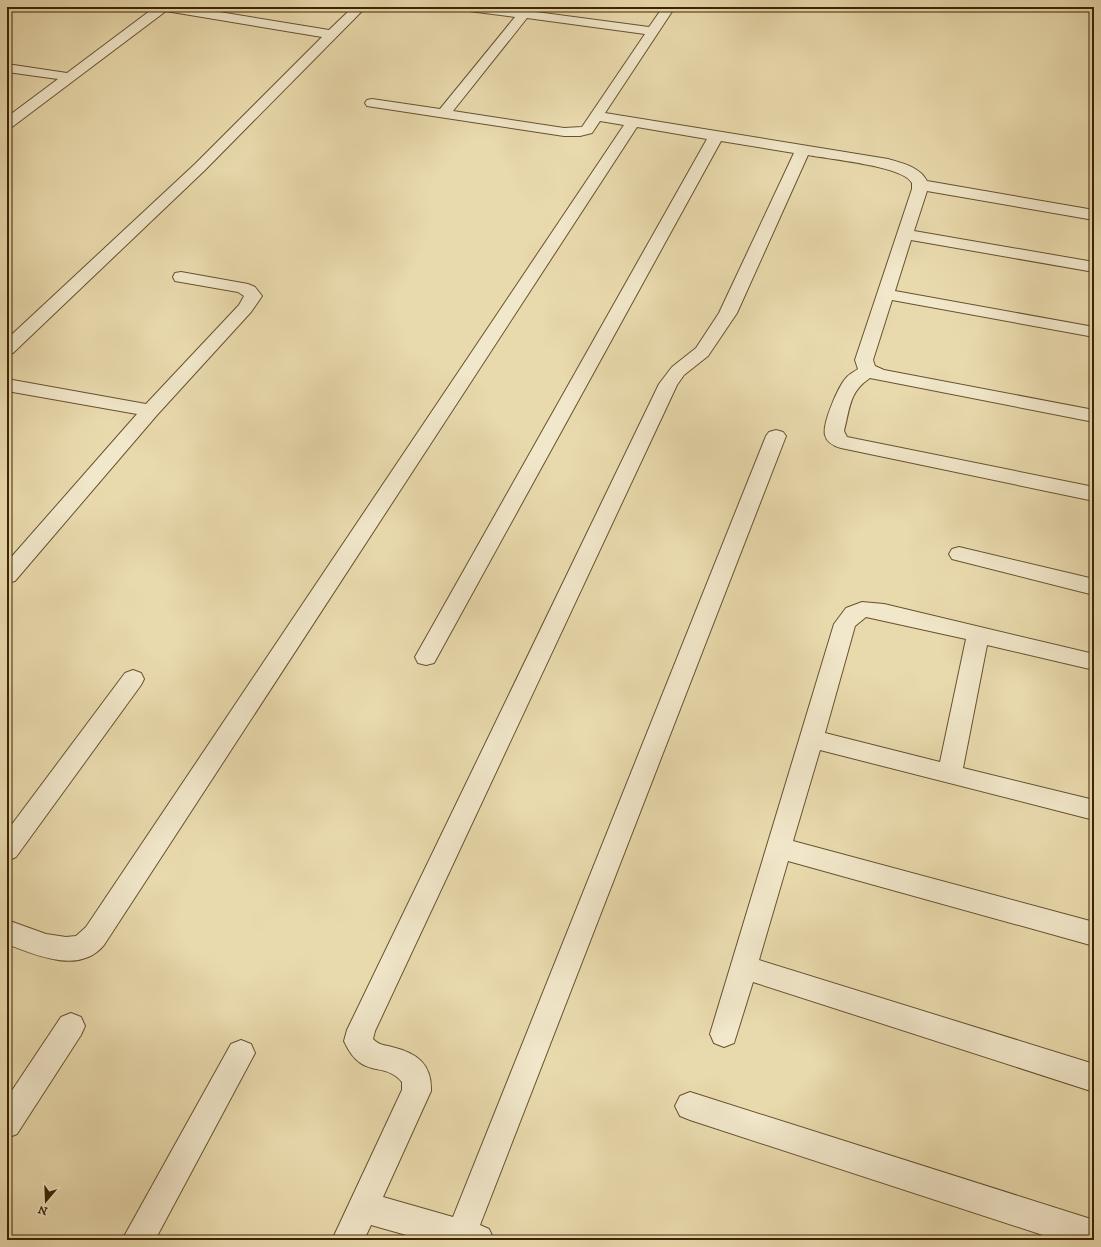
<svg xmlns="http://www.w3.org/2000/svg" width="1101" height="1247" viewBox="0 0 1101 1247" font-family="'IM FELL DW Pica',serif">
	<rect width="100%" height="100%" fill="#e9daad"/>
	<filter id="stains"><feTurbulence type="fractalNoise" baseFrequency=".005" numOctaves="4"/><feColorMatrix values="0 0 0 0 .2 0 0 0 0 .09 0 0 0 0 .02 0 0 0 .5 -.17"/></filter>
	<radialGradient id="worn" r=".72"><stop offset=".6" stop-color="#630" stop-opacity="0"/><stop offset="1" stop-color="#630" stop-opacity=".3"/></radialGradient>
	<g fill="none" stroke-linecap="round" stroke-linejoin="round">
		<g stroke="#67522f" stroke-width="2">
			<g id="minor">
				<path d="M155 7H189L329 30 353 7H366L205 170 13 353 7 354V339L195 164 322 37 166 11 12 127 7 128V117L58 79 7 72V64L67 73Z"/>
				<path d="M463 7H498L649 27 663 7H675L605 113 888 159C902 163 920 167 927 181L1094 210V220L927 191 914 231 1094 262V272L911 240 895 291 1094 327V337L892 300 873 360 875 366 884 370 1094 410V422L870 378C849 392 850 408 844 431L847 437 1094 487V501L841 448C834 446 827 443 825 435 822 424 838 387 846 378 849 374 854 372 858 369L855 360 912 189V183C904 166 828 159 808 155L737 313 708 356 684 375 677 385 375 1031 373 1039C379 1045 384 1045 392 1047 417 1053 432 1064 431 1091L383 1197 453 1217 766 436 769 432 776 430 783 432 786 436 480 1225 489 1229 494 1240H424L371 1225 364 1240H332L402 1090V1082C384 1060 362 1081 344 1041L347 1030 659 384 672 367 696 348 719 313 794 153 721 141 434 663 426 665 418 663 415 657 707 139 637 127 104 945C79 975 36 955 7 944V920L46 934 66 937 76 936 86 927 624 125 600 121 592 133 580 136H564L367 106 365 103 367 100 372 99 440 109 515 17 469 11ZM527 18 645 34 582 127 564 128 453 111Z"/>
				<path d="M181 272 248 284 255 287 262 296 251 312 157 415 15 581 7 583V562L137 414 7 391V379L146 404 239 305 244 296 238 292 175 281 173 277 175 273Z"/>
				<path d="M959 547 1094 579V595L952 559 949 554 952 549Z"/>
				<path d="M862 602 884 604 1094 654V670L987 645 963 768 1094 800V820L820 750 793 841 1094 922V946L788 861 759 960 1094 1064V1092L753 982 734 1043 724 1047 714 1043 710 1034 834 624 846 608ZM866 617 966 639 940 762 825 733 855 626Z"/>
				<path d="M133 670 141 673 144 679 141 685 16 857 7 861V831L125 673Z"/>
				<path d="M71 1013 81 1017 85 1026 81 1035 17 1134 7 1138V1098L61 1017Z"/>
				<path d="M241 1040 251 1044 255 1053 155 1240H122L231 1044Z"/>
				<path d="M690 1092 1094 1220V1240H1058L690 1120 680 1116 675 1106 680 1096Z"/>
			</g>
		</g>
		<use href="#minor" fill="#f1e7ca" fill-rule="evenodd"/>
	</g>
	<rect width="1101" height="1247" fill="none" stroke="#e9daad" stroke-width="24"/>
	<rect x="8" y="8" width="1085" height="1231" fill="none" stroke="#3c2405" stroke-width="2"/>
	<rect x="12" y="12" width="1077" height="1223" fill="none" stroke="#3c2405"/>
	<g transform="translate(46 1201) rotate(199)" stroke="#f1e7ca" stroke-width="3" paint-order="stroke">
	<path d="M0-3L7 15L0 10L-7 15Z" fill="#3c2405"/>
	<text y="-6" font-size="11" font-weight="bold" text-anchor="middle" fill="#3c2405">N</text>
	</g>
	<rect width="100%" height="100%" filter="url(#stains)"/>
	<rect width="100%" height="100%" fill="url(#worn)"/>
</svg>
